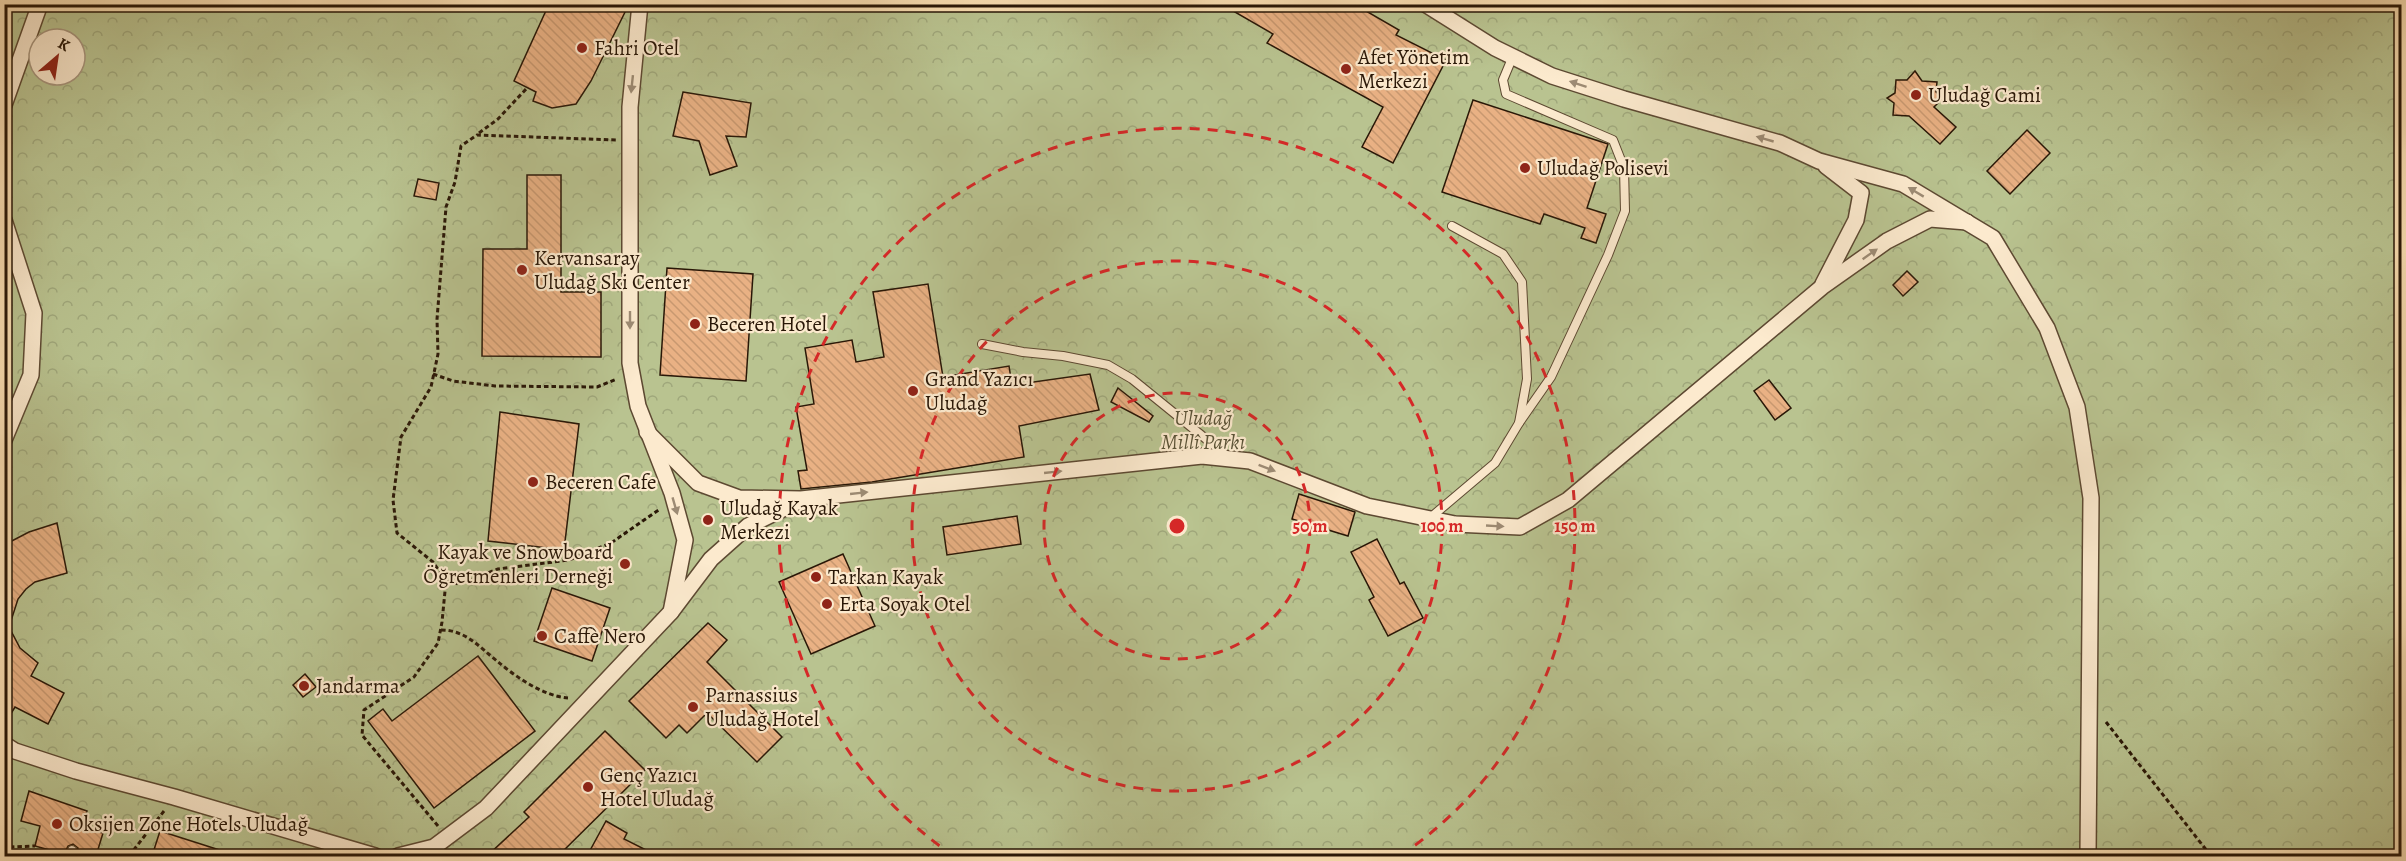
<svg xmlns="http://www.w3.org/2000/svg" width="2406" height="861" viewBox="0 0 2406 861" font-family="Alegreya,serif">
	<defs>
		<pattern id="park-crowns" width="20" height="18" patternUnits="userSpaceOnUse" patternTransform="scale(1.5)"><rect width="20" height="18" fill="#b9c390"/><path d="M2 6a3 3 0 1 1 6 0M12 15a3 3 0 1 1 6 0" fill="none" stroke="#9fa77b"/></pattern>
		<pattern id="building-back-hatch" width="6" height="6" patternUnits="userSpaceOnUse" patternTransform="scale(1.5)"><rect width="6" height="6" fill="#e9b184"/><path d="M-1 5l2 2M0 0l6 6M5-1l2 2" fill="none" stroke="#c89870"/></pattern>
	</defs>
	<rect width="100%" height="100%" fill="#fadfb3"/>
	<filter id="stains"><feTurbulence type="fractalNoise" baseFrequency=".00333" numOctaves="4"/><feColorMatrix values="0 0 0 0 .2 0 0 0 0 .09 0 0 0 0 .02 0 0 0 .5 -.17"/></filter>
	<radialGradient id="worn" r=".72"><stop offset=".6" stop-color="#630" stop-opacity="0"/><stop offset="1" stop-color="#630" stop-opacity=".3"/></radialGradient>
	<path fill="url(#park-crowns)" stroke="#716d4c" stroke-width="1.5" fill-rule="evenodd" d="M5 5H2401V856H5ZM39 39H75V75H39Z"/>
	<g fill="url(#building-back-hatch)" stroke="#291707" stroke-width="1.5">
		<path d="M549 4H629L591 81 576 104 552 108 533 101 536 92 514 81Z"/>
		<path d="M1221 4H1354L1399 30 1396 35 1446 60 1393 163 1362 147 1383 107 1267 43 1273 34Z"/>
		<path d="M1915 71 1922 81 1937 82 1936 92 1943 98 1934 107 1956 127 1940 144 1909 116 1893 115 1894 103 1887 98 1895 93 1896 80H1907Z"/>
		<path d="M683 92 751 103 746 137 726 136 737 166 710 175 699 141 673 136Z"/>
		<path d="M1473 100 1608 144 1587 208 1606 214 1596 243 1581 238 1585 228 1544 214 1540 224 1442 192Z"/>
		<path d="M2027 130 2050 153 2010 194 1987 171Z"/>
		<path d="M527 175H561V292H601V357L482 356 483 249H527Z"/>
		<path d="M418 179 439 183 436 200 414 196Z"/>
		<path d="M667 268 753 274 746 381 660 375Z"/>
		<path d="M1907 271 1918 282 1903 296 1893 285Z"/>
		<path d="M928 284 943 377 1009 366 1012 385 1090 374 1099 410 1019 426 1024 457 872 482 801 489 798 471 807 470 796 407 814 404 805 348 852 340 856 362 884 357 873 292Z"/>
		<path d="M1769 380 1791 408 1775 420 1754 391Z"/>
		<path d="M1118 388 1153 416 1149 422 1111 402Z"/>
		<path d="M500 412 579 424 564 550 488 541Z"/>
		<path d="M1299 494 1355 512 1348 536 1292 519Z"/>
		<path d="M1017 516 1021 544 947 555 943 527Z"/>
		<path d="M57 523 67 573 35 582 26 589 18 599 9 627 20 648 38 663 31 676 64 693 48 724 15 707 4 725V545L29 532Z"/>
		<path d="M1377 539 1400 584 1404 582 1423 618 1388 636 1369 600 1374 597 1351 552Z"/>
		<path d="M843 554 875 626 811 654 779 582Z"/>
		<path d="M552 588 610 608 592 661 534 641Z"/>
		<path d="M708 623 727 640 707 662 782 737 757 762 707 713 687 733 679 725 666 738 629 701Z"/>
		<path d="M478 656 535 731 434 808 368 721 383 709 392 721Z"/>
		<path d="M305 674 316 687 303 697 293 685Z"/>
		<path d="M605 731 645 770 558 856H487L529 817 524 812Z"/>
		<path d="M29 791 87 811 82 828 103 833 96 856H76L78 848 73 844 68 846 64 854 35 846 40 826 21 821Z"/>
		<path d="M606 821 627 833 624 839 658 856H587Z"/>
		<path d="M160 831 229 853 228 856H152Z"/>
	</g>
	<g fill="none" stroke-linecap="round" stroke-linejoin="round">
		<g stroke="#5d4932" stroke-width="10">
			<g id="service">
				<path d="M1513 56 1503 80 1506 94 1613 140 1624 168 1625 211 1608 255 1551 377 1519 423"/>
				<path d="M982 344 1023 352 1063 356 1108 365 1132 379 1227 456"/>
				<path d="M1430 518 1495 463 1519 423 1527 379 1522 282 1503 254 1452 226"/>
				<path d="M70 856 72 850"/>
			</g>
		</g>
		<g stroke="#5d4932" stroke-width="18">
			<g id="minor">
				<path d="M640 4 630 107V363L638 406 672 493 685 540 671 612"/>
				<path d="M1425 4 1495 48 1552 76 1624 99 1780 143 1819 161 1903 184 1993 238 2047 328 2077 407 2091 498 2088 856"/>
				<path d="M4 105 40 4"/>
				<path d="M4 220 34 313 31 375 4 440"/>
				<path d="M1823 284 1856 220 1861 193 1826 166"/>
				<path d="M647 432 698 483 739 498 801 499 1202 456 1250 461 1367 506 1455 524 1520 527 1568 500 1822 287 1887 241 1930 219 1967 222"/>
				<path d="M4 744 15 751 76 771 174 797 375 856"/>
				<path d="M398 856 434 847 486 808 671 612 711 559 748 526 799 501"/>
			</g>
		</g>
		<g stroke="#291707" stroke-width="3" stroke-dasharray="4.5 3" stroke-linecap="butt">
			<path d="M479 133 498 119 527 88"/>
			<path d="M433 374 453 381 495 386 597 387 617 379"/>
			<path d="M446 581 458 584 498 569 569 560 611 543 660 509"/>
			<path d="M441 630C466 630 479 647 497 661 516 677 543 696 568 698"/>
			<path d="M2106 722 2211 856"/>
			<path d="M438 826 362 735 364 710 414 677 438 643 442 622 446 581 433 562 397 533 393 500 401 437 431 387 438 354 437 319 446 207 455 182 461 146 477 135 616 140"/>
			<path d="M4 842 11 847 35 846"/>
			<path d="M129 856 164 811"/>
		</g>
		<use href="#service" stroke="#fceace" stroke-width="8"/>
		<use href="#minor" stroke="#fceace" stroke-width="15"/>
	</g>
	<defs><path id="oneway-solid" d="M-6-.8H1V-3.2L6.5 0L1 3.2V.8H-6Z" transform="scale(1.5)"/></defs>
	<g fill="#9d8b74">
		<use href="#oneway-solid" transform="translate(632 84) rotate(96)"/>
		<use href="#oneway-solid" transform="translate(1578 84) rotate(-162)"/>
		<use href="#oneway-solid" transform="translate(1765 139) rotate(-164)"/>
		<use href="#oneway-solid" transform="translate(1916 192) rotate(-149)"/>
		<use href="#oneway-solid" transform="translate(1870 254) rotate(-35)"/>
		<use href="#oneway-solid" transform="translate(630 320) rotate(90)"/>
		<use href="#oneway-solid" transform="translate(1267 468) rotate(21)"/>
		<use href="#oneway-solid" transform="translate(1053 472) rotate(-6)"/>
		<use href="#oneway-solid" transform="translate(859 493) rotate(-6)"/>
		<use href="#oneway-solid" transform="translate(675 506) rotate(74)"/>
		<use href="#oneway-solid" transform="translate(1495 526) rotate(3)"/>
	</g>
	<g fill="none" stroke="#d62828" stroke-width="3" stroke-dasharray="10 8">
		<circle cx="1177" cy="526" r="133"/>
		<circle cx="1177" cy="526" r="265"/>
		<path d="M954 856A398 398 0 1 1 1400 856"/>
	</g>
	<g fill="#8f2418" stroke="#fceace" stroke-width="2">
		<circle cx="582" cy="48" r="6"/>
		<circle cx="1346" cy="69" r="6"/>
		<circle cx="1916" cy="95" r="6"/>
		<circle cx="1525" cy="168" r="6"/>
		<circle cx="522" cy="270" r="6"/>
		<circle cx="695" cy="324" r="6"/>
		<circle cx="913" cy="391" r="6"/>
		<circle cx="533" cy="482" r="6"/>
		<circle cx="708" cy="520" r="6"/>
		<circle cx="625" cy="564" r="6"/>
		<circle cx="816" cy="577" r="6"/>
		<circle cx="827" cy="604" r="6"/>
		<circle cx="542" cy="636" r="6"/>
		<circle cx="304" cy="686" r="6"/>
		<circle cx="693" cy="707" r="6"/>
		<circle cx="588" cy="787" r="6"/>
		<circle cx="57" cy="824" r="6"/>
	</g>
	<g text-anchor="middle" stroke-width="4.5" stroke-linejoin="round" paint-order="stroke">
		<g font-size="21" fill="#291707" stroke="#fceace" text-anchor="start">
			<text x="594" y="55">Fahri Otel</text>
			<text x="1358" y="64">Afet Yönetim<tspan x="1358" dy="24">Merkezi</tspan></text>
			<text x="1928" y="102">Uludağ Cami</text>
			<text x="1537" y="175">Uludağ Polisevi</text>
			<text x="534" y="265">Kervansaray<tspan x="534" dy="24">Uludağ Ski Center</tspan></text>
			<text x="707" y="331">Beceren Hotel</text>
			<text x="925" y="386">Grand Yazıcı<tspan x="925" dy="24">Uludağ</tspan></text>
			<text x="545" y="489">Beceren Cafe</text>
			<text x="720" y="515">Uludağ Kayak<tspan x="720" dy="24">Merkezi</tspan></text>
			<text x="613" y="559" text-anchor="end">Kayak ve Snowboard<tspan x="613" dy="24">Öğretmenleri Derneği</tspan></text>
			<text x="828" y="584">Tarkan Kayak</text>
			<text x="839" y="611">Erta Soyak Otel</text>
			<text x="554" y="643">Caffè Nero</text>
			<text x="316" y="693">Jandarma</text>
			<text x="705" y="702">Parnassius<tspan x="705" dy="24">Uludağ Hotel</tspan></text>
			<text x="600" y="782">Genç Yazıcı<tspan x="600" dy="24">Hotel Uludağ</tspan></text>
			<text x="69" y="831">Oksijen Zone Hotels Uludağ</text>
		</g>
		<g font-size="21" font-style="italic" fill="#5b5337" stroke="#fceace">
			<text x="1203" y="425">Uludağ<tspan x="1203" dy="24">Millî Parkı</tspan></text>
		</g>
	</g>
	<circle cx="1177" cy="526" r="9" fill="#d62828" stroke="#fceace" stroke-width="3"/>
	<g font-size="18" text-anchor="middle" font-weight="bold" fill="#d62828" stroke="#fceace" stroke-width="4.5" stroke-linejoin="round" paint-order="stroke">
		<text x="1310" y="532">50 m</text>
		<text x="1442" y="532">100 m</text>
		<text x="1575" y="532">150 m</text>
	</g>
	<rect width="2406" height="861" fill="none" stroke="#fadfb3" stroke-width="24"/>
	<rect x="6" y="6" width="2394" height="849" fill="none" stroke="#291707" stroke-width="3"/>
	<rect x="12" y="12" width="2382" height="837" fill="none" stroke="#291707" stroke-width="1.5"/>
	<g transform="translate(57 57) rotate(29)"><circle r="28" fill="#fceace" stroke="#a8967e" stroke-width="1.5"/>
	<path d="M0-4.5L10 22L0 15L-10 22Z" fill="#8f2418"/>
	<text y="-9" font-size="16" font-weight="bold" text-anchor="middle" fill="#291707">K</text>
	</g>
	<rect width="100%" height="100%" filter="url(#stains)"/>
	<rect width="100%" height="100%" fill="url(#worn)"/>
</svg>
